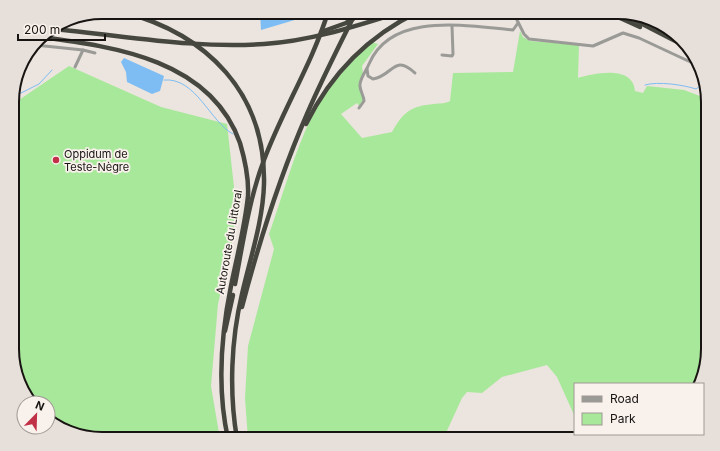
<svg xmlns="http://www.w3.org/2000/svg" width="720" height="451" viewBox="0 0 720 451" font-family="Inter,sans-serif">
	<rect width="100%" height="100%" fill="#ece4de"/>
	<g fill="#a8e89b">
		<path d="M520 31 523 37 530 41 579 45 578 78C595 73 633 65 635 91L643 93 647 86 684 90 708 99V355L698 384H575V417L557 377 547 365 502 377 482 393 467 392 462 398 445 435 436 434 420 436 417 439H248L245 398 248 346 274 249 269 234C283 195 294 153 312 116 326 88 349 64 371 42L378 44 362 66 363 74 359 82 363 100 359 106 357 103 341 114 362 138 392 132C403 112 411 106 434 104 440 103 445 104 450 101L453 73 513 72Z"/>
		<path d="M69 66 161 107 227 124 234 187V233L218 304 211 386 220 439H101L52 424 48 420V403H32L24 394 13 361V104Z"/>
		<path d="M589 434H640C628 438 598 445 589 434Z"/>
	</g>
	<g fill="#7ebdf3">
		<path d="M260 12H310L298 19 261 30Z"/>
		<path d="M124 58 164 76 160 91 152 94 127 82 126 72 121 62Z"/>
	</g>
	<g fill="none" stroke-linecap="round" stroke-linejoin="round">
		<g stroke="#7ebdf3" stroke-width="1">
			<path d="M164 80C196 77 210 122 233 134"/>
			<path d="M645 85C658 81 684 85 696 89L704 83"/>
			<path d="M13 97 39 84 52 70"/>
		</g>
		<g stroke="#9a9a97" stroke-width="3">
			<path d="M513 12 524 34 529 39 593 46 623 33 639 38 699 66"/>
			<path d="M35 45 83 50"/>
			<path d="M442 55 452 56 453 54 452 26"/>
			<path d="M75 67 83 50 95 53"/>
			<path d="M367 69 368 76 373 79C393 76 394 53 415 73"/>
			<path d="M359 108 364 101C364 95 359 90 360 84 361 77 366 71 369 64 391 11 467 26 513 30L518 23"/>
		</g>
		<g stroke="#464840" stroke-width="4.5">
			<path d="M123 12C207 34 266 93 264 184 263 221 250 259 242 294 231 340 229 392 237 439"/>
			<path d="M607 12 640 27"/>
			<path d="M619 12 687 47"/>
			<path d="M645 20 676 36"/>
			<path d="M52 29C122 35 193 49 264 44 311 41 356 26 401 12"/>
			<path d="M321 32 346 23 364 12"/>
			<path d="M41 37C116 47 211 60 240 143 245 160 249 178 248 196 245 226 237 256 231 286 221 335 217 389 228 439"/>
			<path d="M306 124C331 74 368 36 418 12"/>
			<path d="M235 284C243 243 249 199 264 160 283 109 312 64 328 12"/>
			<path d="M242 307C259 242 280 176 307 114 322 79 339 46 356 12"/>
			<path d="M225 331 233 295"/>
		</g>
	</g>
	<circle fill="#c03047" stroke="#f9f1eb" stroke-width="1.5" cx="56" cy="160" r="4"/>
	<g text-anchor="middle" stroke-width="3.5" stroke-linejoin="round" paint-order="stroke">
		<g font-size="11" fill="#171412" stroke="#f9f1eb" text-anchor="start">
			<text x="64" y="158">Oppidum de<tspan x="64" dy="13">Teste-Nègre</tspan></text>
		</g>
		<g font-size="11" fill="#171412" stroke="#f9f1eb">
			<text transform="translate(229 242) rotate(-80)" y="4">Autoroute du Littoral</text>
		</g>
	</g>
	<path d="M0 0H720V451H0ZM102 19H618A83 83 0 0 1 701 102V349A83 83 0 0 1 618 432H102A83 83 0 0 1 19 349V102A83 83 0 0 1 102 19Z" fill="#e7dfda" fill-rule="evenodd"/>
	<path fill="none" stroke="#171412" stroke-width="2" d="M102 19H618A83 83 0 0 1 701 102V349A83 83 0 0 1 618 432H102A83 83 0 0 1 19 349V102A83 83 0 0 1 102 19Z"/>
	<rect x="574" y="383" width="130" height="52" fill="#f9f1eb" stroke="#9f9994"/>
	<rect x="582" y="396" width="20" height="6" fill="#9a9a97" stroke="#9f9994"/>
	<text x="610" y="403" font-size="12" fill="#171412">Road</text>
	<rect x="582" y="413" width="20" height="12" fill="#a8e89b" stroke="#9f9994"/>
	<text x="610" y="423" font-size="12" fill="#171412">Park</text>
	<g transform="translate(36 415) rotate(23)"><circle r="19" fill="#f9f1eb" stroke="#9f9994"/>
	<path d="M0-3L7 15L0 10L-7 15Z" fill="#c03047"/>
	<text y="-6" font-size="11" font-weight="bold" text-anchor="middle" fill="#171412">N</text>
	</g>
	<path d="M18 34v6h87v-6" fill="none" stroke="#171412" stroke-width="2"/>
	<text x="24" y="34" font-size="12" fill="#171412" stroke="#f9f1eb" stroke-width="3" paint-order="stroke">200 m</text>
</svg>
